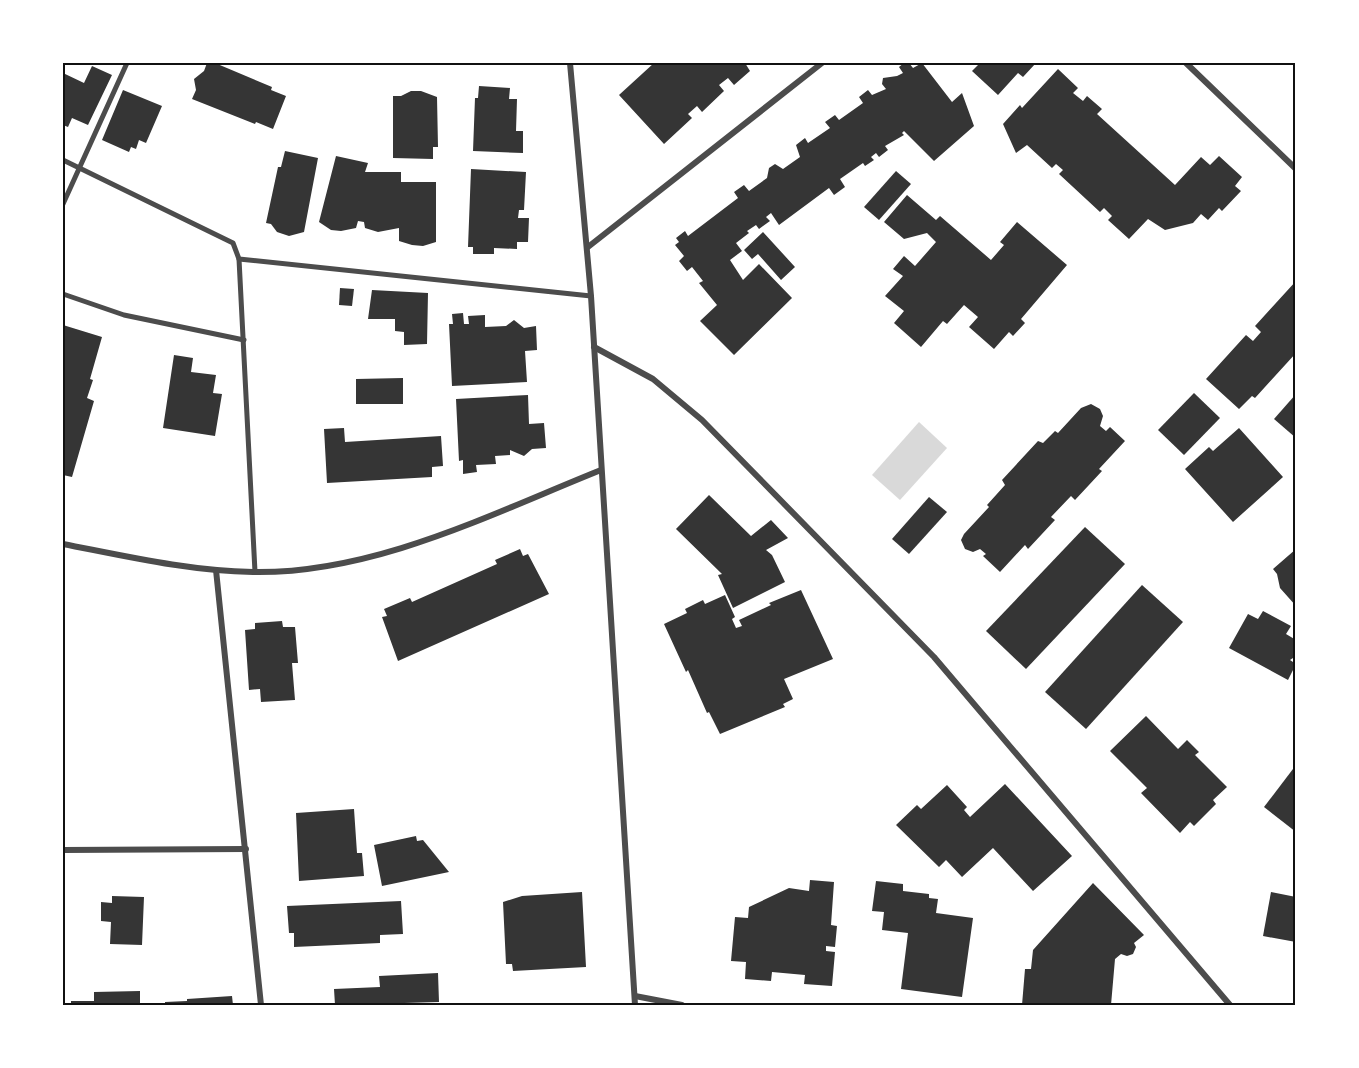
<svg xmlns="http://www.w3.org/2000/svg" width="1359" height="1068" viewBox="0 0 1359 1068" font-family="Helvetica,sans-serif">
	<rect width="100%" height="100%" fill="#fff"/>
	<path fill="#d9d9d9" d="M919 422 947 448 900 500 872 475Z"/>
	<g fill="#353535">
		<path d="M207 63H215L272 87 271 90 286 96 273 129 256 122 255 124 192 99 196 90 194 79 204 71Z"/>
		<path d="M654 63H745L750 71 734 85 728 78 719 85 724 91 702 112 697 106 688 114 692 118 664 144 619 95Z"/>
		<path d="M904 63H909L913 68 922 63 952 102 962 93 974 126 934 161 904 131 902 133 904 135 885 146 888 150 879 157 876 153 871 157 874 160 865 166 863 163 840 179 845 187 834 195 829 188 779 225 771 213 766 217 770 221 759 229 756 225 747 231 749 233 736 243 742 251 730 260 743 280 759 264 792 298 734 355 700 321 717 305 699 283 703 281 692 267 687 271 679 261 684 256 675 245 679 242 676 238 685 231 688 236 738 198 734 192 744 185 749 191 767 178 769 168 775 164 783 169 800 157 796 145 805 138 808 143 830 128 825 122 835 115 839 120 863 103 859 97 868 90 872 95 886 89 882 84 883 78 897 76 903 73 899 67Z"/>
		<path d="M980 63H1036L1023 77 1018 73 998 95 972 71Z"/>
		<path d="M92 66 112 75 88 125 72 118 68 127 63 125V73L84 83Z"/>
		<path d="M1058 69 1078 88 1073 93 1083 101 1087 96 1102 109 1097 114 1175 185 1201 157 1210 165 1219 156 1242 177 1235 186 1241 191 1222 211 1219 208 1208 220 1201 214 1193 223 1165 230 1148 219 1129 239 1108 220 1112 216 1104 208 1100 212 1059 174 1063 170 1056 164 1052 168 1027 145 1016 153 1003 124 1020 105 1022 108Z"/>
		<path d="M479 86 510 88 509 99H517L516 131H523V153L473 151 475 98H478Z"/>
		<path d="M123 90 162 106 146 143 139 140 136 149 131 147 129 152 102 140Z"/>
		<path d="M411 91H421L437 97 438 147H433V159L393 158V96H401Z"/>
		<path d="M285 151 318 158 304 232 289 236 277 232 271 224 266 223 278 167H281Z"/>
		<path d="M336 156 368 163 365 172H401V182H436V242L423 246 412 245 399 241V228L378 232 365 228 364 222 358 221 356 228 341 231 331 230 319 222Z"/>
		<path d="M471 169 526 172 524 210H519L518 218H529L528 242H517V249L494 248V254H473V247H468Z"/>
		<path d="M896 171 911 184 879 220 864 207Z"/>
		<path d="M907 195 936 220 940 216 991 260 1004 245 1000 242 1017 222 1067 265 1021 319 1025 323 1013 336 1009 332 994 349 969 327 978 317 964 305 947 324 943 321 921 347 894 323 904 311 885 296 903 276 893 269 904 256 915 266 936 242 927 233 904 239 884 222Z"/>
		<path d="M763 232 795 267 781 280 758 254 752 259 744 250Z"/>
		<path d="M1296 281V353L1255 398 1252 396 1239 409 1206 379 1246 335 1253 341 1261 332 1255 326Z"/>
		<path d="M340 288 354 289 352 306 339 305Z"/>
		<path d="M372 290 428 293 427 344 404 345V332L395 331V319H368Z"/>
		<path d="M463 313 464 324H469L468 316 485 315V327L506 326 514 320 524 328 536 326 537 350 525 351 527 382 452 386 449 324H453L452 314Z"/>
		<path d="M63 325 102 337 90 379 93 380 87 398 94 401 72 477 63 475Z"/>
		<path d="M174 355 193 358 191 372 216 375 213 393 222 394 215 436 163 428Z"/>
		<path d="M403 378V404H356V379Z"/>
		<path d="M1194 393 1220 418 1184 455 1158 430Z"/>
		<path d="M1296 394V438L1274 419Z"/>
		<path d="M528 395 529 424 544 423 546 448 532 449 524 456 510 450V455L495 456 496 464 476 465 477 472 463 474V460L459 461 456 399Z"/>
		<path d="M1091 404 1100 409 1103 416 1100 426 1106 431 1110 427 1125 441 1099 469 1102 471 1075 500 1071 496 1051 517 1055 520 1028 549 1025 545 1000 572 983 556 986 554 980 549 973 552 965 549 961 540 964 534 989 507 987 505 1005 485 1002 480 1038 441 1043 443 1055 431 1058 433 1081 408Z"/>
		<path d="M344 428 345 442 441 436 443 466 432 467V477L327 483 324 429Z"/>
		<path d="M1239 428 1283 477 1233 522 1185 469 1209 447 1213 451Z"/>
		<path d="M709 495 751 536 771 520 788 538 766 550 772 555 785 582 733 608 718 575 722 574 676 529Z"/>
		<path d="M929 497 947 512 909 554 892 539Z"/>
		<path d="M1085 527 1125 564 1026 669 986 631Z"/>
		<path d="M520 549 523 556 528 554 549 594 398 661 382 617 387 616 384 609 410 598 412 602 497 564 495 560Z"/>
		<path d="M1296 549V606L1280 588 1277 574 1273 569Z"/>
		<path d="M1142 585 1183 622 1086 729 1045 692Z"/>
		<path d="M801 590 833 659 784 679 793 699 783 704 785 707 720 734 709 712 707 713 688 670 686 672 664 624 687 613 685 609 703 600 705 604 725 595 735 617 732 619 736 628 742 626 739 620 771 605 769 603Z"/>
		<path d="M1263 611 1291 626 1286 634 1296 640V656L1290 660 1296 664 1288 680 1229 648 1248 614 1258 619Z"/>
		<path d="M282 621 283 627H295L298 663H292L295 700 261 702 260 689 249 690 245 630 255 629V623Z"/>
		<path d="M1146 716 1178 749 1187 740 1199 752 1195 755 1227 787 1213 800 1216 804 1194 826 1190 822 1180 833 1141 793 1147 788 1110 751Z"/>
		<path d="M1296 765V832L1264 807Z"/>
		<path d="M1005 784 1072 856 1033 891 993 848 962 877 946 860 939 867 896 825 917 805 921 809 947 785 967 807 964 810 970 817Z"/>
		<path d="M354 809 357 853H362L364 876 299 881 296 813Z"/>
		<path d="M416 836 417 841 423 840 449 872 382 886 374 845Z"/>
		<path d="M810 880 834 882 831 925 837 926 835 947 826 946V951L835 952 832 986 804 984 805 975 772 972 771 981 745 979 746 962 731 961 735 917 748 918 749 907 789 888 809 891Z"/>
		<path d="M876 881 903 884V891L929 894V898L938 899 936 913 973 918 962 997 901 989 908 933 882 930 884 912 872 911Z"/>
		<path d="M1093 883 1144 935 1134 943 1136 947 1133 954 1127 956 1121 954 1115 959 1111 1005H1022L1025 969H1031L1033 950Z"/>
		<path d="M582 892 586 967 513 971 512 964H506L503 902 522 896Z"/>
		<path d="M1271 892 1296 897V942L1263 936Z"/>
		<path d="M112 896 144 897 142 945 110 944 111 922 101 921V902L112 903Z"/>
		<path d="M401 901 403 934 380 935V943L294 947V933H289L287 906Z"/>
		<path d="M438 973 439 1002 335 1005 334 989 380 987 379 976Z"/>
		<path d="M140 991V1005H71V1001H94V992Z"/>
		<path d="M232 996 233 1005H165V1002L187 1001V999Z"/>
	</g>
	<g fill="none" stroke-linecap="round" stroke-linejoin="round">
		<g stroke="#4c4c4c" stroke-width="5">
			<path d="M63 160 233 243 239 259 591 296"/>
			<path d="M63 204 127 63"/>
			<path d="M239 259 255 572"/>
			<path d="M63 294 124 315 244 340"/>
		</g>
		<g stroke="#4c4c4c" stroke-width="6">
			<path d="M570 63 591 296 635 1005"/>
			<path d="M1186 63 1296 169"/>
			<path d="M588 247 822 63"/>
			<path d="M594 347 653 379 702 420 934 657 1230 1005"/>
			<path d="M63 544C125 556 189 571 253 572 374 574 491 514 601 470"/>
			<path d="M216 570 261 1005"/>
			<path d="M63 850 246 849"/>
			<path d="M635 996 682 1005"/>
		</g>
	</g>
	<rect width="1359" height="1068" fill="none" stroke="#ffffff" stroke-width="129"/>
	<rect x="64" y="64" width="1230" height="940" fill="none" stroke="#111" stroke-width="2"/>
</svg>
